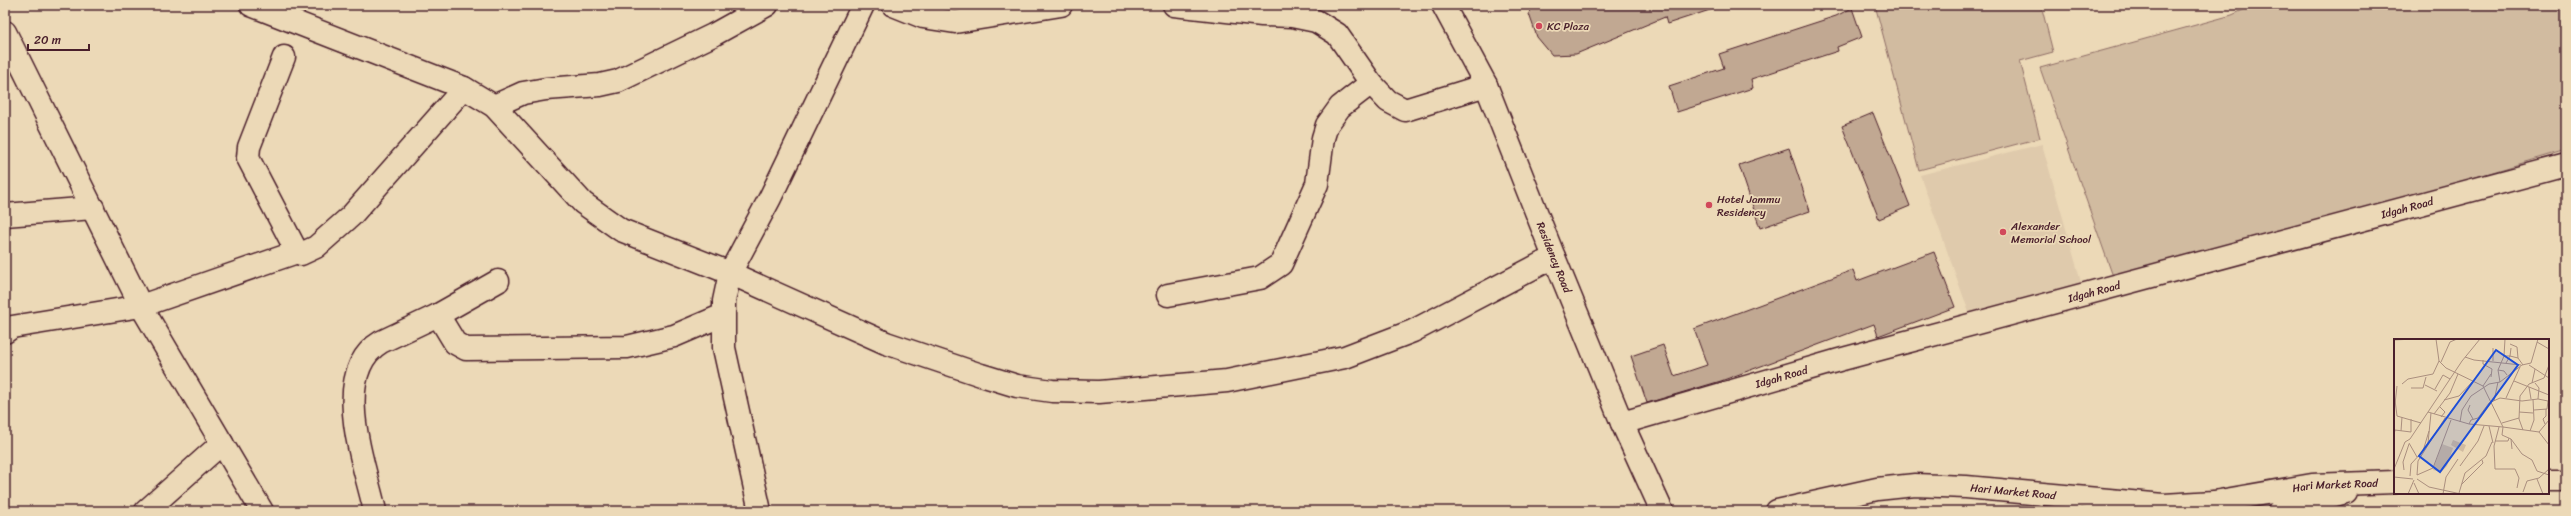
<svg xmlns="http://www.w3.org/2000/svg" width="2571" height="516" viewBox="0 0 2571 516" font-family="Sriracha,sans-serif">
	<rect width="100%" height="100%" fill="#ecd9b7"/>
	<filter id="ink" filterUnits="userSpaceOnUse"><feTurbulence type="fractalNoise" baseFrequency=".025" numOctaves="2"/><feDisplacementMap in="SourceGraphic" scale="8" xChannelSelector="R" yChannelSelector="G"/><feConvolveMatrix kernelMatrix="1 2 1 2 8 2 1 2 1" color-interpolation-filters="sRGB"/></filter>
	<g filter="url(#ink)">
		<path fill="#dfcaac" d="M2042 144 2083 289 1972 321 1920 175Z"/>
		<g fill="#d1bba0" stroke="#8e6d66">
			<path d="M1875 5H2041L2053 52 2020 61 2040 138 1919 170Z"/>
			<path d="M2254 5H2566V150L2116 285 2040 68 2232 15Z"/>
		</g>
		<g fill="#c1a892" stroke="#4a1f2b">
			<path d="M1531 5H1716V8L1667 24 1665 17 1576 54 1552 55 1537 37 1529 14Z"/>
			<path d="M1852 8 1862 37 1837 47 1838 51 1751 79 1753 88 1677 112 1669 86 1724 68 1719 54 1836 16Z"/>
			<path d="M1873 113 1910 206 1879 219 1842 126Z"/>
			<path d="M1789 148 1810 211 1760 228 1739 165Z"/>
			<path d="M1934 252 1955 307 1878 336 1874 324 1721 381 1647 403 1631 356 1663 345 1674 376 1707 365 1694 329 1853 270 1857 281Z"/>
		</g>
		<g fill="none" stroke-linecap="round" stroke-linejoin="round">
			<g stroke="#4a1f2b" stroke-width="25">
				<g id="minor">
					<path d="M251 5 464 88 494 106 583 203 621 230 730 273 886 343 981 375 1017 386 1052 391 1099 392 1227 381 1345 357 1413 331 1554 257"/>
					<path d="M893 5 923 17 955 22 1061 5"/>
					<path d="M1174 5 1262 15 1292 16 1316 21 1337 34 1371 83 1388 101 1405 110 1486 85"/>
					<path id="s1" d="M1443 5 1486 85 1554 257 1622 423 1662 511"/>
					<path d="M5 32 141 306 262 511"/>
					<path d="M284 57 249 147 248 158 297 252 301 254 316 247 351 216 464 88"/>
					<path d="M494 106 523 93 546 89 600 85 618 81 713 35 767 5"/>
					<path d="M5 215 93 208"/>
					<path d="M1168 295 1260 278 1281 264 1317 184 1323 138 1327 125 1340 107 1371 83"/>
					<path d="M438 315 455 343 466 349 627 347 674 336 723 315"/>
					<path d="M5 332 12 327 141 306 297 252"/>
					<path id="s2" d="M1622 423 1839 360 2566 165"/>
					<path d="M2548 481H2566"/>
					<path d="M146 511 222 443"/>
					<path d="M375 511C365 465 329 373 381 342L438 315 498 281"/>
					<path id="s3" d="M1777 511 1877 489 1915 485 1966 487 2164 505 2214 502 2312 485 2395 482"/>
					<path d="M2279 511 2346 492"/>
				</g>
			</g>
			<g stroke="#4a1f2b" stroke-width="25">
				<path id="major" d="M760 511 724 348V301L730 273 770 198 863 5"/>
			</g>
			<use href="#minor" stroke="#ecd9b7" stroke-width="22"/>
			<use href="#major" stroke="#ecd9b7" stroke-width="22"/>
		</g>
	</g>
	<g fill="#d1495b" stroke="#ecd9b7" stroke-width="1.5">
		<circle cx="1539" cy="26" r="4"/>
		<circle cx="1709" cy="205" r="4"/>
		<circle cx="2003" cy="232" r="4"/>
	</g>
	<g text-anchor="middle" stroke-width="3.5" stroke-linejoin="round" paint-order="stroke">
		<g font-size="11" fill="#4a1f2b" stroke="#ecd9b7" text-anchor="start">
			<text x="1547" y="30">KC Plaza</text>
			<text x="1717" y="203">Hotel Jammu<tspan x="1717" dy="13">Residency</tspan></text>
			<text x="2011" y="230">Alexander<tspan x="2011" dy="13">Memorial School</tspan></text>
		</g>
		<g font-size="11" fill="#4a1f2b" stroke="#ecd9b7">
			<text dy="4" stroke="none"><textPath href="#s2" startOffset="814">Idgah Road</textPath></text>
			<text dy="4" stroke="none"><textPath href="#s1" startOffset="276">Residency Road</textPath></text>
			<text dy="4" stroke="none"><textPath href="#s2" startOffset="490">Idgah Road</textPath></text>
			<text dy="4" stroke="none"><textPath href="#s2" startOffset="166">Idgah Road</textPath></text>
			<text dy="4" stroke="none"><textPath href="#s3" startOffset="563">Hari Market Road</textPath></text>
			<text dy="4" stroke="none"><textPath href="#s3" startOffset="239">Hari Market Road</textPath></text>
		</g>
	</g>
	<g transform="translate(2394 339)">
		<rect width="155" height="155" fill="#ecd9b7"/>
		<path d="M59 101 72 106 69 113 57 106ZM48 105 59 109 53 127 47 133 39 131Z" fill="#d1bba0"/>
		<path fill="none" stroke="#ab8f7f" stroke-width="1" d="M0 1 20 0M143 3 155 10M116 5 123 8 124 19 129 26M110 17H116L117 9M71 18 80 21 127 26M89 21V25L98 30 97 38M45 22 52 29 89 47 109 88 145 93 155 81M99 22V9M47 23 56 3 63 0M112 24 116 17 124 19M135 26 155 39M104 31 110 17 111 0M120 42 155 56M106 43 104 31 110 32 113 36M138 44 141 30M8 45 14 40 39 35 45 22 42 0M31 46 43 52M89 47 97 35M135 48 137 60M17 49H29L32 38M41 50 49 36 56 40M112 59 126 28M1 61 3 77 27 84M50 61 65 57 79 42M100 62 104 43M76 66 74 71 79 80M46 68 51 73 47 78M140 71 153 70 154 62 144 60 145 49 141 44M34 73 75 85 109 88 108 96 117 100M125 73 139 74M0 74 3 47M40 75 56 54 64 35M66 83 68 71 77 57 95 45 106 43 128 26 137 24 144 0M108 84 125 79M75 85 77 81 84 79 95 64 106 59 128 62 144 60M151 85 149 80 152 77V70M95 87 99 104M105 88 100 107 101 130H121L125 139 123 149M129 91 125 80 126 57 135 45 150 39 155 26M7 92 8 78M136 92 140 81 139 60M145 93 155 106M0 96 1 91 17 93V80M101 102H114L115 99M15 104 23 118M34 104 37 74M118 110 117 100 128 115 138 121 143 132 155 136M66 127 84 102 90 87M0 130 11 103 16 100 68 22 86 0M10 131 9 123 15 105M23 136 39 129 57 81M23 136 24 122 51 79M16 137 17 125 29 112 35 92M0 138 19 140M23 140 35 148 67 155M143 140 149 155M20 144 25 155M67 146 89 124 88 121M129 153 133 142 145 139 155 130M65 154 71 134 92 117 98 103M14 155 20 141M49 155 52 138 64 120"/>
		<path fill="#1d4ed8" fill-opacity="0.15" stroke="#1d4ed8" stroke-width="2" d="M102 11 124 26 46 133 25 117Z"/>
		<rect width="155" height="155" fill="none" stroke="#4a1f2b" stroke-width="2"/>
	</g>
	<rect width="2571" height="516" fill="none" stroke="#ecd9b7" stroke-width="20"/>
	<rect x="10" y="10" width="2551" height="496" fill="none" stroke="#4a1f2b" stroke-width="1.5" filter="url(#ink)"/>
	<path d="M28 44v6h61v-6" fill="none" stroke="#4a1f2b" stroke-width="2"/>
	<text x="34" y="44" font-size="12" fill="#4a1f2b" stroke="#ecd9b7" stroke-width="3" paint-order="stroke">20 m</text>
</svg>
